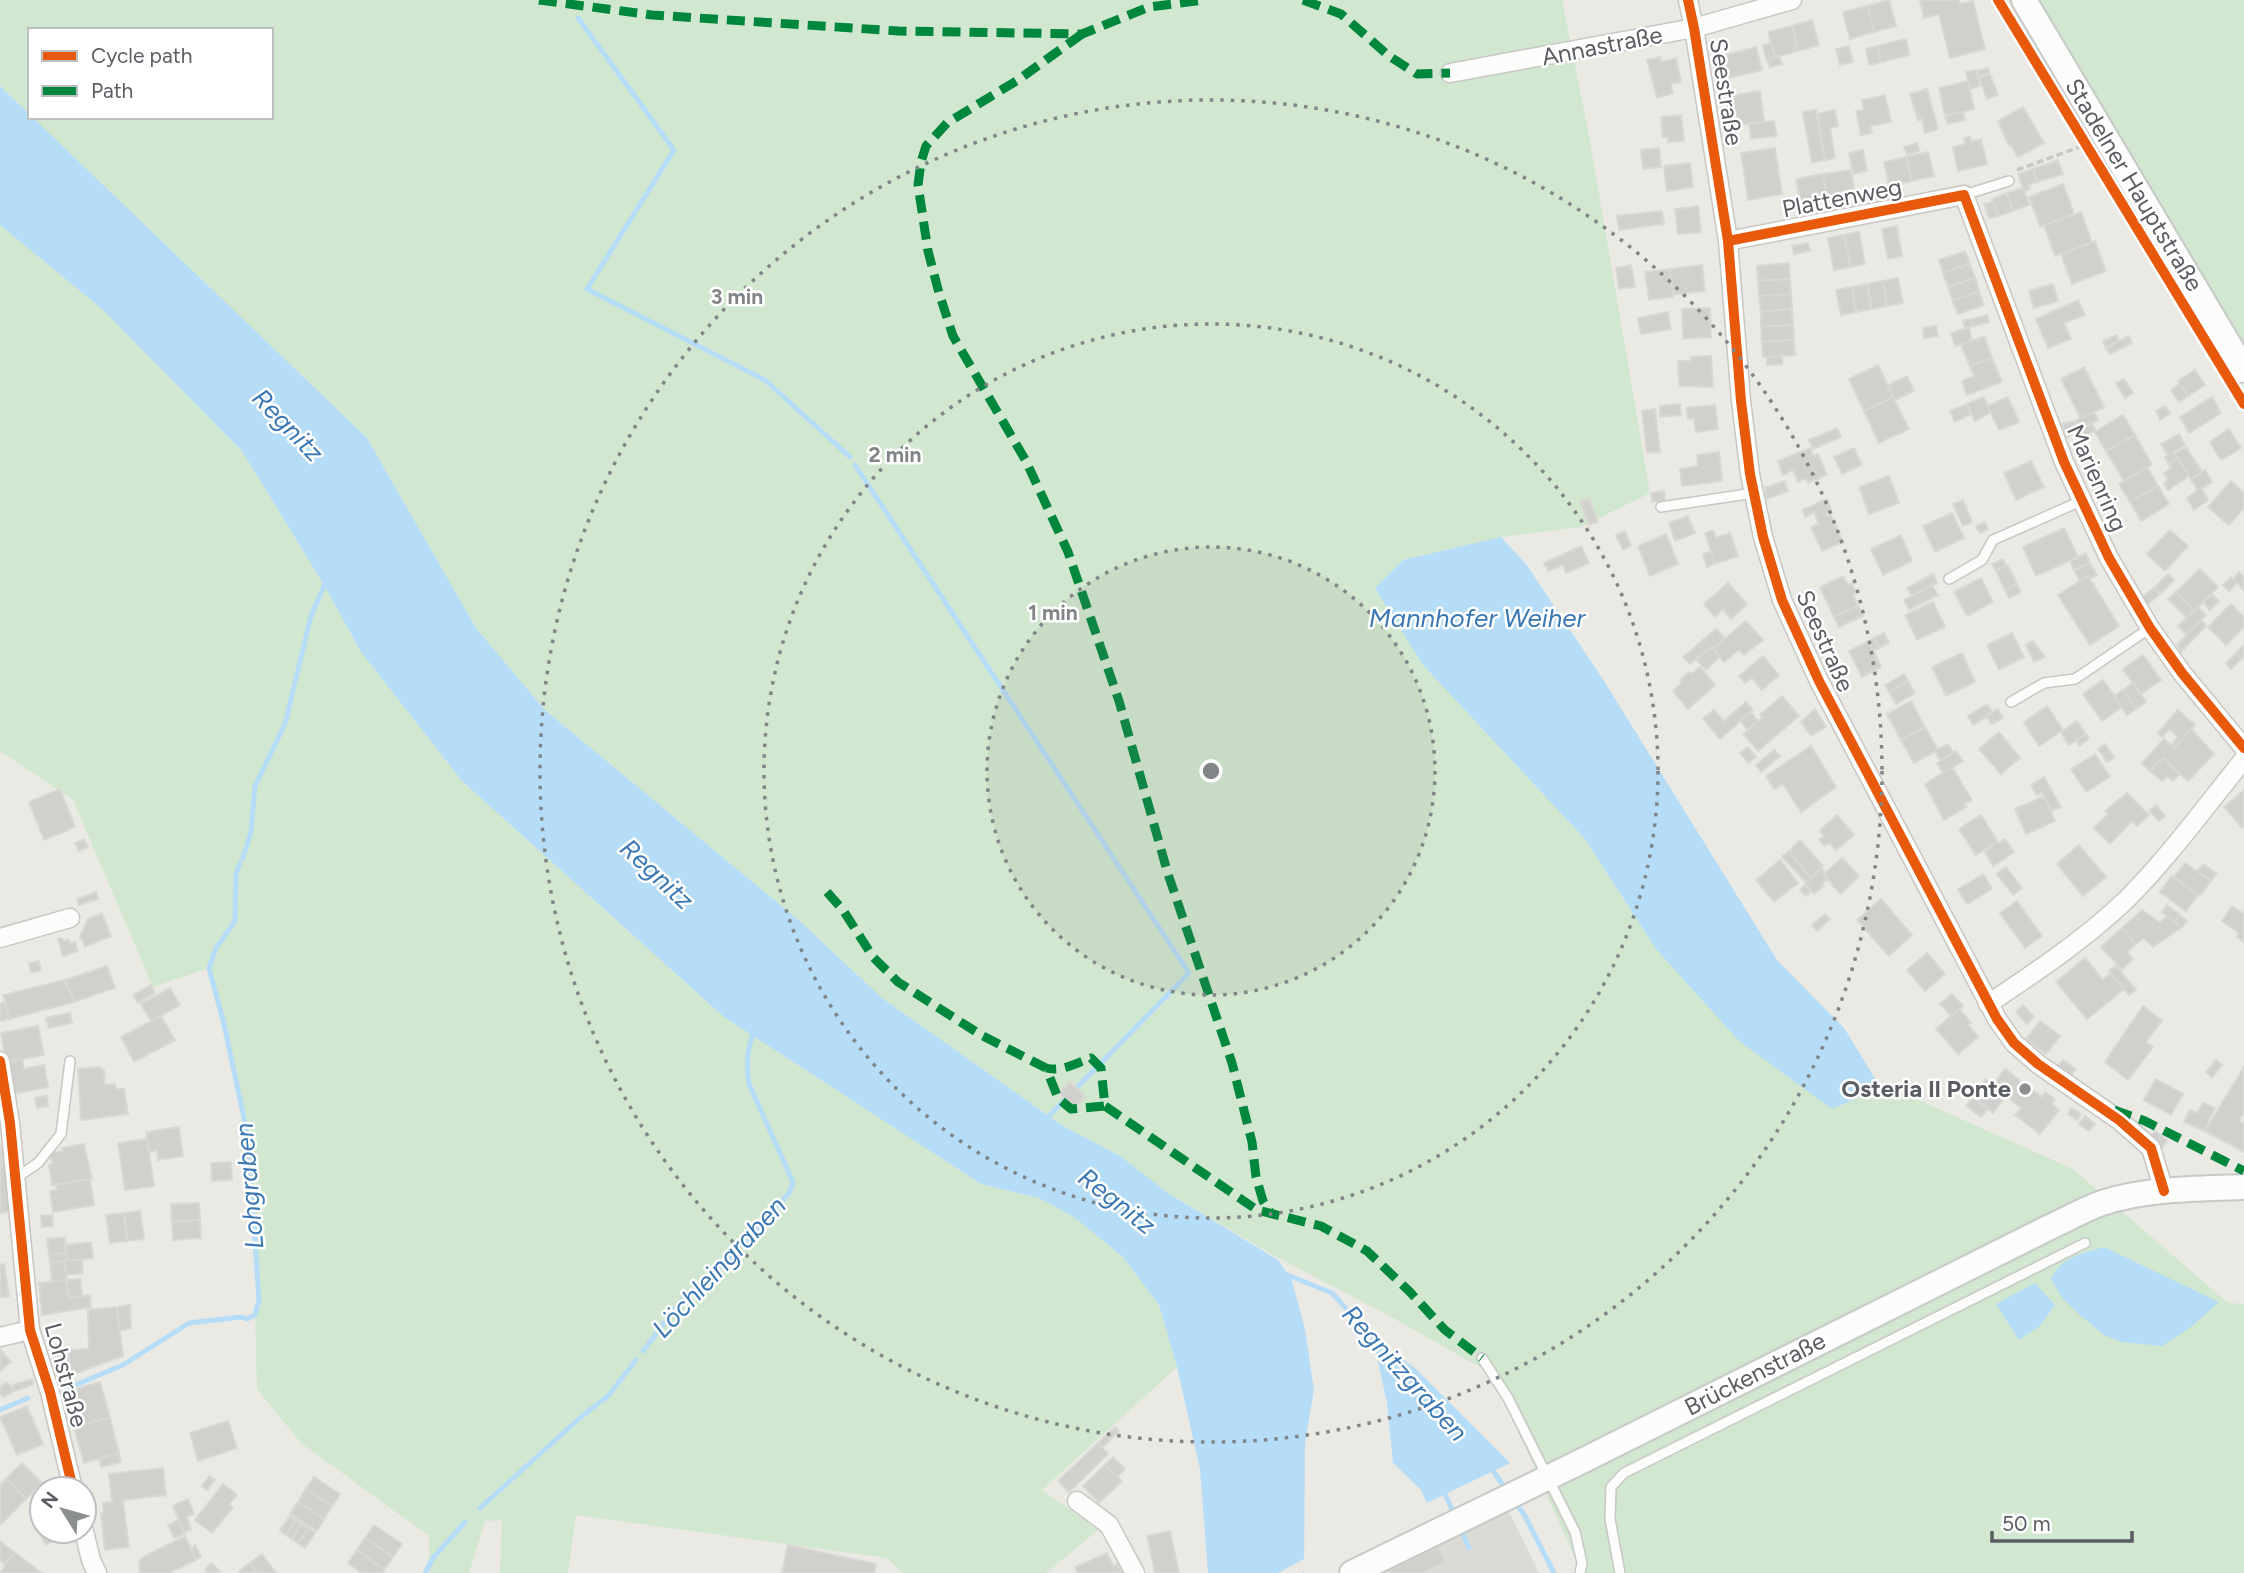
<svg xmlns="http://www.w3.org/2000/svg" width="2244" height="1573" viewBox="0 0 2244 1573" font-family="Figtree,sans-serif">
	<rect width="100%" height="100%" fill="#eae9e4"/>
	<path fill="#dbdad5" d="M1508 1510 1539 1573H1376Z"/>
	<g fill="#d2e7cf">
		<path d="M0 0H1562L1590 141 1650 493 1581 527 1501 537 1403 560 1423 665 1585 839 1656 949 1881 1088 1883 1084 2073 1169 2228 1303 2244 1304V1573H1582L1492 1374 1386 1314 1273 1255 1168 1193 1120 1156 1063 1126 882 998 802 923 545 710 476 628 367 438 32 117H271V30H30V115L0 86Z"/>
		<path d="M2023 0H2244V369Z"/>
		<path d="M0 225 102 309 242 451 324 585 361 652 462 781 724 1017 981 1184 1039 1198 1074 1217 1123 1257 1159 1305 1177 1367 1042 1490 1098 1530 1046 1573H903L887 1558 576 1515 568 1573H500L502 1520 485 1521 469 1573H430L429 1536 301 1443 257 1389 255 1315 259 1300 248 1137 224 1024 209 968 153 987 73 800 0 751Z"/>
	</g>
	<g fill="#b6ddf7">
		<path d="M0 86 367 438 476 628 545 710 802 923 882 998 1063 1126 1120 1156 1168 1193 1278 1260 1292 1281 1305 1329 1314 1390 1305 1443 1304 1573H1208L1200 1469 1177 1367 1159 1305 1123 1257 1074 1217 1039 1198 981 1184 724 1017 462 781 361 652 324 585 242 451 102 309 0 225Z"/>
		<path d="M1501 537 1526 564 1604 681 1777 960 1844 1028 1881 1088 1832 1109 1739 1041 1656 949 1585 839 1423 665 1375 588 1403 560Z"/>
		<path d="M2104 1247 2219 1302 2191 1327 2162 1346 2121 1342 2104 1335 2081 1316 2062 1298 2051 1279C2061 1257 2083 1253 2104 1247Z"/>
		<path d="M2035 1283 2055 1305 2040 1326 2019 1340 1996 1304Z"/>
		<path d="M1373 1338 1415 1368 1510 1463 1427 1503 1421 1490 1393 1463 1387 1403Z"/>
	</g>
	<path fill="#eae9e4" d="M1308 1557 1307 1569 1302 1573H1278Z"/>
	<g fill="none" stroke-linecap="round" stroke-linejoin="round">
		<g stroke="#b6ddf7" stroke-width="5">
			<path d="M578 18 674 150 587 289 765 380 850 457"/>
			<path d="M855 465 1189 973 1050 1115"/>
			<path d="M243 858 251 832 255 786 285 724 311 616 327 579"/>
			<path d="M1285 1274 1332 1293 1376 1341"/>
			<path d="M643 1351 682 1300 734 1255 789 1193 793 1182 749 1084C746 1064 747 1048 755 1029"/>
			<path d="M68 1388 123 1365 189 1323 241 1317 247 1319 255 1315 259 1300 248 1137 224 1024 209 968 216 948 235 921 236 874 240 863"/>
			<path d="M0 1410 28 1398"/>
			<path d="M1491 1468 1507 1491"/>
			<path d="M1443 1490 1455 1516"/>
			<path d="M1515 1502 1525 1516 1554 1573"/>
			<path d="M480 1508 582 1416 608 1396 636 1360"/>
			<path d="M1460 1528 1469 1548"/>
			<path d="M425 1573 433 1558 465 1522"/>
		</g>
	</g>
	<g fill="#d1d0cd" stroke="#dad8d4" stroke-width="2">
		<path d="M1889 0 1896 26 1874 32 1867 6Z"/>
		<path d="M1920 0H1959L1960 4 1973 1 1985 49 1950 58 1939 14 1924 18Z"/>
		<path d="M1867 6 1874 32 1850 39 1843 12Z"/>
		<path d="M1812 20 1819 45 1798 51 1792 26Z"/>
		<path d="M1792 26 1798 51 1775 57 1768 32Z"/>
		<path d="M1906 39 1909 55 1881 62 1877 46Z"/>
		<path d="M1771 43 1775 57 1766 59 1763 45Z"/>
		<path d="M1849 46 1853 62 1840 65 1836 49Z"/>
		<path d="M1877 46 1881 62 1869 65 1866 49Z"/>
		<path d="M1756 47 1762 70 1728 78 1722 56Z"/>
		<path d="M1779 56 1782 64 1770 67 1767 59Z"/>
		<path d="M1660 57 1661 62 1676 58 1681 82 1671 84 1673 93 1657 98 1647 60Z"/>
		<path d="M1988 68 1990 74 1979 77 1977 71Z"/>
		<path d="M1976 70 1980 86 1970 89 1966 72Z"/>
		<path d="M1990 74 1998 95 1987 99 1979 77Z"/>
		<path d="M1968 81 1974 109 1945 116 1939 88Z"/>
		<path d="M1927 89 1938 129 1925 133 1922 119 1918 120 1910 94Z"/>
		<path d="M1760 91 1764 121 1738 125 1736 111 1728 112 1726 99 1734 98V95Z"/>
		<path d="M1885 95 1891 122 1870 126 1872 133 1861 135 1856 111 1864 110 1862 100Z"/>
		<path d="M2023 107 2044 143 2018 157 2011 145 2009 146 1998 121Z"/>
		<path d="M1816 110 1825 160 1812 163 1803 112Z"/>
		<path d="M1835 110 1838 126 1830 128 1835 158 1825 160 1817 114Z"/>
		<path d="M1963 112 1965 120 1947 124 1945 116Z"/>
		<path d="M1681 115 1684 141 1668 142V137H1663L1661 117Z"/>
		<path d="M1774 121 1777 136 1751 139 1749 124Z"/>
		<path d="M1970 137 1971 142 1981 139 1987 164 1958 171 1953 147 1965 144 1964 138Z"/>
		<path d="M1917 143 1919 151 1907 155 1904 147Z"/>
		<path d="M1659 148 1661 167 1643 169 1641 150Z"/>
		<path d="M1775 148 1782 194 1748 200 1741 153Z"/>
		<path d="M1863 150 1867 171 1853 174 1849 153Z"/>
		<path d="M1928 152 1934 176 1912 181 1906 157Z"/>
		<path d="M1906 157 1912 181 1889 186 1884 162Z"/>
		<path d="M2058 160 2063 174 2037 182 2033 169Z"/>
		<path d="M1690 163 1693 187 1667 191 1664 166Z"/>
		<path d="M2033 169 2037 182 2029 185 2030 189 2024 191 2018 174Z"/>
		<path d="M1851 170 1855 194 1827 199 1823 174Z"/>
		<path d="M1823 174 1827 199 1800 204 1796 179Z"/>
		<path d="M2063 184 2074 214 2040 227 2029 197Z"/>
		<path d="M2023 188 2029 205 2013 211 2007 193Z"/>
		<path d="M2007 193 2013 211 1998 216 1992 199Z"/>
		<path d="M1993 202 1998 216 1989 218 1984 204Z"/>
		<path d="M1698 206 1701 232 1678 234 1675 209Z"/>
		<path d="M1662 211 1664 224 1619 230 1617 216Z"/>
		<path d="M2081 212 2092 243 2055 256 2044 225Z"/>
		<path d="M1897 226 1902 256 1888 259 1882 229Z"/>
		<path d="M1859 232 1865 264 1851 267 1844 235Z"/>
		<path d="M1844 235 1851 267 1834 270 1828 238Z"/>
		<path d="M2095 241 2106 271 2072 284 2061 254Z"/>
		<path d="M1808 243 1810 251 1794 254 1792 246Z"/>
		<path d="M1965 251 1970 264 1943 273 1939 260Z"/>
		<path d="M1789 263 1790 279 1758 281 1757 266Z"/>
		<path d="M1970 264 1975 278 1948 287 1943 273Z"/>
		<path d="M1631 265 1635 287 1619 289 1616 268Z"/>
		<path d="M1702 265 1705 291 1673 295 1670 269Z"/>
		<path d="M1670 269 1673 297 1649 300 1645 272Z"/>
		<path d="M1898 278 1903 303 1887 306 1883 281Z"/>
		<path d="M1975 278 1979 291 1953 301 1948 287Z"/>
		<path d="M1790 279 1791 294 1759 296 1758 281Z"/>
		<path d="M1883 281 1887 306 1872 309 1867 284Z"/>
		<path d="M1867 284 1872 309 1856 312 1852 287Z"/>
		<path d="M2053 284 2058 301 2034 308 2029 291Z"/>
		<path d="M1852 287 1856 312 1841 315 1836 290Z"/>
		<path d="M1979 291 1984 305 1958 314 1953 301Z"/>
		<path d="M1791 294 1792 309 1761 312 1759 296Z"/>
		<path d="M2078 300 2085 315 2064 323 2071 339 2048 348 2036 319Z"/>
		<path d="M1710 308 1711 337 1683 339 1682 309Z"/>
		<path d="M1792 309 1793 325 1761 327V312Z"/>
		<path d="M1668 312 1671 329 1641 334 1638 318Z"/>
		<path d="M1987 315 1989 322 1974 326 1972 319Z"/>
		<path d="M1972 319 1974 326 1965 328 1963 321Z"/>
		<path d="M1793 325 1794 340 1762 342 1761 327Z"/>
		<path d="M1936 326 1938 336 1924 338 1923 328Z"/>
		<path d="M1969 327 1972 341 1955 346 1951 333Z"/>
		<path d="M2116 335 2119 341 2106 348 2103 341Z"/>
		<path d="M1984 336 1992 358 1970 366 1961 345Z"/>
		<path d="M2129 336 2132 343 2110 354 2106 348Z"/>
		<path d="M1794 340 1795 355 1763 357 1762 342Z"/>
		<path d="M1711 356 1713 387 1679 386 1678 361H1691L1690 357Z"/>
		<path d="M1782 356V364L1767 365V357Z"/>
		<path d="M1992 358 2002 382 1967 395 1962 381 1974 376 1970 366Z"/>
		<path d="M1878 365 1893 397 1864 411 1849 379Z"/>
		<path d="M2084 367 2104 407 2081 419 2061 379Z"/>
		<path d="M2195 370 2205 385 2188 396 2178 381Z"/>
		<path d="M1907 376 1914 391 1895 400 1888 385Z"/>
		<path d="M2124 379 2133 393 2125 398 2116 383Z"/>
		<path d="M2180 384 2188 396 2179 402 2171 390Z"/>
		<path d="M1893 397 1909 429 1879 443 1864 411Z"/>
		<path d="M1984 397 1991 412 1975 421 1967 404Z"/>
		<path d="M2008 397 2019 422 1999 430 1988 406Z"/>
		<path d="M2212 397 2221 413 2189 433 2180 417Z"/>
		<path d="M1680 404 1681 415 1660 417V406Z"/>
		<path d="M1967 404 1971 414 1955 422 1950 411Z"/>
		<path d="M1715 405 1718 429 1696 432 1694 418 1688 419 1686 408Z"/>
		<path d="M2165 406 2170 414 2160 420 2156 411Z"/>
		<path d="M1655 409 1660 452 1647 453 1642 411Z"/>
		<path d="M2094 412 2098 420 2079 430 2075 421Z"/>
		<path d="M2123 415 2135 435 2106 451 2095 432Z"/>
		<path d="M2075 421 2079 430 2067 438 2062 424Z"/>
		<path d="M2092 423 2095 430 2082 439 2079 430Z"/>
		<path d="M1837 428 1841 437 1813 449 1809 440Z"/>
		<path d="M2229 429 2241 448 2221 460 2210 442Z"/>
		<path d="M2179 434 2185 445 2168 455 2161 444Z"/>
		<path d="M2135 435 2152 465 2124 481 2106 451Z"/>
		<path d="M2186 447 2202 472 2191 479 2175 453Z"/>
		<path d="M1810 448 1813 456 1818 454 1827 475 1808 483 1806 478 1798 482 1793 470 1783 475 1778 461Z"/>
		<path d="M1854 448 1862 465 1842 474 1834 457Z"/>
		<path d="M1719 452 1722 481 1682 486 1680 469 1698 466 1697 455Z"/>
		<path d="M2174 452 2178 458 2169 464 2165 457Z"/>
		<path d="M2178 458 2189 476 2168 490 2164 483 2168 480 2164 473 2171 468 2169 464Z"/>
		<path d="M2031 461 2044 487 2016 500 2004 473Z"/>
		<path d="M2147 467 2158 486 2130 502 2119 484Z"/>
		<path d="M2205 470 2212 482 2198 491 2191 479Z"/>
		<path d="M1889 476 1899 503 1869 514 1859 487Z"/>
		<path d="M1784 481 1788 491 1767 499 1765 488Z"/>
		<path d="M2231 481 2244 493V508L2229 525 2208 507Z"/>
		<path d="M2158 486 2169 504 2141 521 2130 502Z"/>
		<path d="M2201 488 2208 500 2194 510 2187 498Z"/>
		<path d="M1664 491 1665 500 1652 502 1651 493Z"/>
		<path d="M1589 498 1598 522 1589 525 1580 501Z"/>
		<path d="M1827 499 1832 512 1826 514 1827 516 1831 515 1843 542 1822 551 1811 527 1819 524 1814 512 1805 517 1802 510Z"/>
		<path d="M1963 500 1972 522 1963 526 1953 504Z"/>
		<path d="M1952 513 1964 538 1935 552 1923 526Z"/>
		<path d="M1688 516 1695 533 1675 541 1669 523Z"/>
		<path d="M1985 522 1988 529 1980 533 1976 526Z"/>
		<path d="M2064 528 2078 557 2036 576 2023 547Z"/>
		<path d="M1713 530 1716 538 1730 533 1738 556 1715 564 1705 533Z"/>
		<path d="M2170 530 2188 546 2165 571 2147 554Z"/>
		<path d="M1625 531 1631 546 1623 550 1616 535Z"/>
		<path d="M1666 534 1678 564 1650 576 1638 546Z"/>
		<path d="M1901 535 1912 561 1883 575 1871 549Z"/>
		<path d="M1581 546 1589 563 1566 573 1563 565 1548 571 1544 563Z"/>
		<path d="M1711 551 1715 564 1707 567 1703 554Z"/>
		<path d="M2086 553 2090 563 2074 570 2070 561Z"/>
		<path d="M2003 559 2006 566 1996 571 1992 564Z"/>
		<path d="M2090 563 2097 575 2089 579 2088 576 2080 581 2074 570Z"/>
		<path d="M2008 565 2017 584 2005 590 1996 571Z"/>
		<path d="M2200 569 2218 587 2194 611 2176 592Z"/>
		<path d="M2239 572 2244 577V590L2233 579Z"/>
		<path d="M1933 574 1937 583 1912 596 1907 588Z"/>
		<path d="M2168 574 2174 580 2160 594 2154 588Z"/>
		<path d="M1843 576 1848 585 1852 583 1856 594 1853 595 1858 606 1834 617 1820 587Z"/>
		<path d="M2088 576 2119 626 2090 645 2058 595Z"/>
		<path d="M2231 577 2237 583 2229 591 2223 585Z"/>
		<path d="M1981 578 1993 602 1967 616 1954 592Z"/>
		<path d="M1728 583 1747 604 1731 619 1723 609 1715 617 1704 604Z"/>
		<path d="M2017 584 2021 592 2009 598 2005 590Z"/>
		<path d="M1932 585 1938 595 1909 610 1904 600Z"/>
		<path d="M2154 588 2160 594 2147 605 2143 596Z"/>
		<path d="M2176 592 2194 611 2187 618 2168 599Z"/>
		<path d="M2212 594 2219 601 2210 610 2203 602Z"/>
		<path d="M1933 602 1945 627 1917 640 1905 615Z"/>
		<path d="M2231 604 2244 617V627L2226 645 2208 627Z"/>
		<path d="M1858 606 1863 616 1839 627 1834 617Z"/>
		<path d="M2198 607 2206 615 2187 635 2178 626Z"/>
		<path d="M2201 620 2206 626 2181 652 2177 645Z"/>
		<path d="M1746 621 1763 640 1744 655 1739 650 1724 662 1713 649Z"/>
		<path d="M1716 629 1725 639 1713 649 1711 647 1690 664 1683 657Z"/>
		<path d="M1884 633 1889 643 1879 648 1874 638Z"/>
		<path d="M2012 633 2024 657 1999 670 1987 645Z"/>
		<path d="M1874 638 1879 648 1873 651 1869 641Z"/>
		<path d="M1869 641 1881 667 1862 677 1849 651Z"/>
		<path d="M2033 641 2045 657 2034 662 2026 645Z"/>
		<path d="M2244 645V656L2241 659 2236 653Z"/>
		<path d="M1711 647 1720 657 1706 670 1696 659Z"/>
		<path d="M1962 653 1975 682 1946 696 1932 667Z"/>
		<path d="M2236 653 2241 659 2231 669 2226 663Z"/>
		<path d="M2143 655 2161 680 2141 694 2123 669Z"/>
		<path d="M1763 656 1779 675 1762 690 1752 678 1745 683 1739 676Z"/>
		<path d="M1700 667 1715 685 1688 709 1673 691 1682 683 1680 680 1689 672 1691 674Z"/>
		<path d="M1904 674 1908 681 1889 692 1885 685Z"/>
		<path d="M2103 680 2122 707 2102 721 2083 694Z"/>
		<path d="M1908 681 1915 693 1896 704 1889 692Z"/>
		<path d="M2133 683 2146 702 2136 709 2123 690Z"/>
		<path d="M2123 690 2136 709 2127 715 2114 696Z"/>
		<path d="M1782 696 1799 716 1758 751 1743 734 1762 718 1760 715Z"/>
		<path d="M1911 701 1925 727 1901 740 1887 714Z"/>
		<path d="M1746 702 1753 710 1720 739 1703 719 1714 710 1724 721Z"/>
		<path d="M1987 704 1993 713 1973 725 1968 716Z"/>
		<path d="M2047 706 2063 730 2039 746 2024 722Z"/>
		<path d="M1815 709 1826 727 1811 736 1801 722Z"/>
		<path d="M1998 709 2003 718 1992 724 1986 716Z"/>
		<path d="M2178 710 2195 725 2174 748 2171 745 2178 737 2170 729 2162 737 2158 733Z"/>
		<path d="M1751 712 1758 721 1748 730 1740 721Z"/>
		<path d="M2077 721 2086 734 2069 745 2061 732Z"/>
		<path d="M1925 727 1938 750 1914 763 1901 740Z"/>
		<path d="M2191 729 2214 754 2188 781 2163 758 2150 771 2142 763 2164 739 2174 748Z"/>
		<path d="M1999 732 2020 758 2001 774 1979 749Z"/>
		<path d="M2086 734 2089 739 2079 746 2076 740Z"/>
		<path d="M1948 744 1953 753 1941 761 1935 751Z"/>
		<path d="M2105 744 2114 758 2107 762 2098 749Z"/>
		<path d="M1811 746 1836 787 1801 812 1783 784 1774 789 1766 776Z"/>
		<path d="M1748 747 1756 757 1748 763 1740 753Z"/>
		<path d="M1774 750 1780 756 1761 772 1756 765Z"/>
		<path d="M1956 751 1963 761 1943 773 1937 763Z"/>
		<path d="M2095 754 2110 777 2086 792 2071 769Z"/>
		<path d="M2163 758 2180 774 2173 781 2167 776 2162 781 2150 771Z"/>
		<path d="M1952 767 1972 800 1964 804 1966 807 1944 820 1925 784Z"/>
		<path d="M2044 777 2061 807 2051 811 2042 792 2037 795 2031 785Z"/>
		<path d="M60 789 75 827 44 840 29 802Z"/>
		<path d="M2244 790V826L2242 828 2224 807Z"/>
		<path d="M2127 793 2149 815 2137 826 2132 821 2110 844 2094 828 2108 814 2105 811Z"/>
		<path d="M2044 796 2055 821 2026 834 2015 809Z"/>
		<path d="M2156 805 2165 816 2159 821 2149 811Z"/>
		<path d="M1837 815 1854 835 1836 850 1830 843 1825 846 1819 840 1824 836 1820 830Z"/>
		<path d="M1981 815 1997 841 1976 855 1959 829Z"/>
		<path d="M84 839 88 847 79 851 75 843Z"/>
		<path d="M2005 839 2014 852 1993 866 1985 852 1997 841 1999 843Z"/>
		<path d="M1800 840 1823 866 1811 878 1789 851Z"/>
		<path d="M2079 845 2106 877 2083 896 2057 864Z"/>
		<path d="M1789 851 1811 878 1806 882 1782 857Z"/>
		<path d="M1842 858 1859 876 1841 894 1823 875Z"/>
		<path d="M1780 860 1798 883 1774 902 1756 880Z"/>
		<path d="M2185 863 2211 881 2200 896 2174 877Z"/>
		<path d="M2203 864 2217 874 2211 881 2197 871Z"/>
		<path d="M2006 867 2022 888 2013 895 1997 874Z"/>
		<path d="M1822 868 1827 879 1822 884 1824 886 1814 894 1805 884Z"/>
		<path d="M1983 874 1992 889 1967 904 1958 889Z"/>
		<path d="M2172 876 2198 895 2186 911 2160 892Z"/>
		<path d="M1805 885 1811 891 1806 896 1800 890Z"/>
		<path d="M96 892 98 899 79 905 77 899Z"/>
		<path d="M1881 899 1912 935 1889 956 1857 920Z"/>
		<path d="M2017 901 2042 936 2025 948 2000 913Z"/>
		<path d="M2167 905 2180 915 2175 922 2162 912Z"/>
		<path d="M2232 906 2244 914V942L2237 937 2239 933 2222 921Z"/>
		<path d="M2142 910 2160 923 2167 916 2182 927 2153 947 2144 938 2136 944 2122 928Z"/>
		<path d="M102 913 111 936 85 947 80 936 88 919Z"/>
		<path d="M1825 914 1830 919 1817 931 1812 925Z"/>
		<path d="M2180 915 2187 921 2182 927 2175 922Z"/>
		<path d="M2122 928 2136 944 2127 952 2133 959 2122 969 2101 947Z"/>
		<path d="M62 938 64 941 69 939 70 944 75 942 78 951 63 956 58 939Z"/>
		<path d="M1927 953 1945 974 1925 991 1907 970Z"/>
		<path d="M2085 958 2103 980 2111 973 2124 989 2087 1019 2056 982Z"/>
		<path d="M39 961 41 970 31 973 29 963Z"/>
		<path d="M107 966 115 988 74 1002 65 980Z"/>
		<path d="M2116 966 2136 990 2129 995 2109 971Z"/>
		<path d="M65 980 74 1002 9 1019 3 995Z"/>
		<path d="M151 985 155 993 138 1003 133 995Z"/>
		<path d="M170 988 180 1005 151 1021 141 1004Z"/>
		<path d="M1952 994 1963 1006 1951 1016 1940 1004Z"/>
		<path d="M5 1002 9 1019 0 1021V1004Z"/>
		<path d="M2023 1005 2034 1017 2027 1024 2016 1012Z"/>
		<path d="M2143 1006 2162 1021 2146 1042 2153 1047 2128 1080 2105 1062Z"/>
		<path d="M1959 1009 1971 1023 1968 1025 1978 1037 1958 1054 1936 1029Z"/>
		<path d="M70 1013 72 1023 49 1028 46 1018Z"/>
		<path d="M161 1016 175 1040 134 1062 121 1037Z"/>
		<path d="M2040 1021 2060 1036 2046 1054 2026 1039Z"/>
		<path d="M38 1026 44 1055 6 1062 1 1033Z"/>
		<path d="M22 1059 24 1069 44 1065 48 1087 12 1094 6 1062Z"/>
		<path d="M2063 1060 2076 1069 2071 1075 2058 1066Z"/>
		<path d="M2216 1060 2222 1065 2212 1078 2206 1072Z"/>
		<path d="M99 1067 104 1070 105 1085 115 1084 116 1089H124L128 1114 81 1120 78 1069Z"/>
		<path d="M2244 1067V1113L2239 1121 2244 1124V1152L2205 1131Z"/>
		<path d="M2005 1069 2042 1097 2045 1092 2055 1099 2052 1104 2059 1110 2040 1134 2015 1115 2021 1108 2002 1093 1999 1097 2003 1100 1993 1113 1973 1097 1986 1079 1993 1085Z"/>
		<path d="M2156 1079 2183 1094 2171 1115 2144 1100Z"/>
		<path d="M1070 1082 1085 1096 1075 1108 1059 1093Z"/>
		<path d="M47 1096 48 1106 37 1108 35 1098Z"/>
		<path d="M1973 1097 1988 1109 1981 1117 1966 1106Z"/>
		<path d="M2203 1103 2215 1108 2204 1131 2184 1122 2190 1110 2197 1113Z"/>
		<path d="M2072 1108 2081 1114 2077 1120 2068 1114Z"/>
		<path d="M2085 1116 2095 1124 2089 1131 2079 1124Z"/>
		<path d="M179 1127 183 1156 158 1160 157 1150 149 1152 146 1132Z"/>
		<path d="M2155 1131 2168 1141 2162 1148 2149 1138Z"/>
		<path d="M147 1139 154 1186 125 1190 118 1143Z"/>
		<path d="M0 1144 4 1165 0 1166Z"/>
		<path d="M84 1144 92 1179 52 1185 49 1165 52 1164 50 1153 63 1151 62 1148Z"/>
		<path d="M231 1162 232 1180 212 1181 211 1163Z"/>
		<path d="M4 1165 13 1211 0 1213V1166Z"/>
		<path d="M90 1179 94 1205 53 1212 50 1191 57 1190 56 1185Z"/>
		<path d="M199 1203 200 1220 172 1222 171 1204Z"/>
		<path d="M140 1211 144 1239 127 1241 124 1213Z"/>
		<path d="M124 1213 127 1241 110 1243 106 1215Z"/>
		<path d="M52 1215 53 1226 42 1227 41 1216Z"/>
		<path d="M200 1220 201 1238 173 1240 172 1222Z"/>
		<path d="M65 1237 66 1253 49 1255 47 1239Z"/>
		<path d="M91 1242 93 1258 67 1261 65 1245Z"/>
		<path d="M66 1253 67 1261 50 1263 49 1255Z"/>
		<path d="M82 1259 83 1273 66 1275 64 1261Z"/>
		<path d="M64 1261 67 1280 52 1281 50 1263Z"/>
		<path d="M4 1264 9 1296 0 1297V1265Z"/>
		<path d="M80 1279 82 1296 68 1298 67 1280Z"/>
		<path d="M67 1280 68 1298 90 1295 91 1307 42 1315 39 1283Z"/>
		<path d="M130 1305 131 1328 120 1331 117 1307Z"/>
		<path d="M117 1307 123 1356 70 1375 69 1350 89 1349 88 1310Z"/>
		<path d="M0 1349 11 1362 0 1371Z"/>
		<path d="M69 1354 70 1372 64 1373 55 1356Z"/>
		<path d="M32 1379 33 1384 15 1391 13 1385Z"/>
		<path d="M6 1382 15 1391 3 1397 0 1393V1387Z"/>
		<path d="M100 1382 110 1418 74 1427 65 1392Z"/>
		<path d="M27 1406 43 1444 17 1455 0 1417Z"/>
		<path d="M110 1418 119 1453 84 1463 74 1427Z"/>
		<path d="M228 1421 237 1448 198 1461 190 1433Z"/>
		<path d="M1115 1427 1119 1431 1102 1448 1098 1443Z"/>
		<path d="M1098 1443 1108 1454 1069 1492 1058 1481Z"/>
		<path d="M119 1453 121 1462 101 1467 99 1459Z"/>
		<path d="M1113 1457 1125 1469 1117 1477 1105 1465Z"/>
		<path d="M22 1463 42 1483 26 1499 6 1479Z"/>
		<path d="M1105 1465 1122 1481 1099 1503 1083 1486Z"/>
		<path d="M163 1468 166 1495 123 1500 129 1547 105 1550 101 1513H104L103 1503 112 1502 109 1474Z"/>
		<path d="M209 1476 215 1480 207 1490 202 1486Z"/>
		<path d="M314 1477 340 1494 332 1506 306 1489Z"/>
		<path d="M6 1479 26 1499 0 1525V1485Z"/>
		<path d="M223 1484 237 1495 229 1504 233 1507 212 1533 195 1520Z"/>
		<path d="M306 1489 332 1506 324 1519 298 1502Z"/>
		<path d="M188 1499 194 1514 187 1517 191 1529 184 1532 173 1506Z"/>
		<path d="M298 1502 324 1519 317 1531 290 1514Z"/>
		<path d="M290 1516 296 1520 286 1535 280 1530Z"/>
		<path d="M42 1520V1531H71L46 1545 34 1524Z"/>
		<path d="M179 1520 185 1534 174 1538 168 1525Z"/>
		<path d="M296 1520 302 1524 292 1539 286 1535Z"/>
		<path d="M302 1524 309 1528 298 1543 292 1539Z"/>
		<path d="M374 1525 402 1544 393 1557 365 1538Z"/>
		<path d="M309 1528 315 1533 305 1548 298 1543Z"/>
		<path d="M1170 1531 1179 1573H1155L1147 1536Z"/>
		<path d="M185 1536 196 1560 169 1573H140L139 1561 145 1556Z"/>
		<path d="M365 1538 393 1557 384 1570 357 1550Z"/>
		<path d="M0 1541 14 1552 5 1564 0 1560Z"/>
		<path d="M195 1545 201 1556 196 1560 191 1549Z"/>
		<path d="M788 1545 876 1564 874 1573H782Z"/>
		<path d="M1439 1547 1445 1563 1422 1573H1381Z"/>
		<path d="M357 1550 384 1570 382 1573H362L348 1563Z"/>
		<path d="M14 1552 42 1573H0Z"/>
		<path d="M1107 1553 1113 1566 1117 1564 1122 1573H1078L1075 1567Z"/>
		<path d="M262 1554 276 1573H258L250 1563Z"/>
		<path d="M211 1563 220 1571 208 1573 205 1570Z"/>
		<path d="M250 1563 258 1573H240L239 1571Z"/>
	</g>
	<g fill="none" stroke-linecap="round" stroke-linejoin="round">
		<g stroke="#c7c7c6" stroke-width="12">
			<g id="lane">
				<path d="M1964 195 2009 181"/>
				<path d="M1661 507 1754 493"/>
				<path d="M1949 579 1982 560 1993 540 2081 501"/>
				<path d="M2011 702 2044 683 2075 679 2150 628"/>
				<path d="M16 1178 38 1163 61 1134 70 1061"/>
				<path d="M1482 1358 1508 1398 1575 1532 1582 1563 1580 1573"/>
				<path d="M1620 1573 1610 1519 1611 1487 1624 1473 2085 1243"/>
			</g>
		</g>
		<g stroke="#c7c7c6" stroke-width="21">
			<g id="street">
				<path d="M1688 0 1694 28 1728 241 1741 401 1750 474 1763 537 1782 600 1819 681 1997 1019 2014 1043 2038 1064 2119 1120 2151 1148 2164 1191"/>
				<path d="M1450 73 1694 28 1792 0"/>
				<path d="M1728 241 1964 195 2064 462 2109 558 2150 628 2182 673 2244 748"/>
				<path d="M0 938 70 918"/>
				<path d="M1988 1004C2036 972 2084 940 2126 900 2169 857 2206 806 2244 759"/>
				<path d="M0 1061 10 1123 30 1330 50 1392 73 1489"/>
				<path d="M0 1337 30 1330"/>
				<path d="M1077 1501 1109 1525 1135 1573"/>
				<path d="M84 1531 91 1560 97 1573"/>
			</g>
		</g>
		<g stroke="#c7c8c8" stroke-width="28">
			<g id="secondary">
				<path d="M2024 0 2244 370"/>
				<path d="M1352 1573 1584 1460 2052 1226C2069 1218 2085 1209 2102 1203 2148 1188 2197 1189 2244 1187"/>
			</g>
		</g>
		<path stroke="#c5cac7" stroke-width="3.5" stroke-dasharray="7 3.5" stroke-linecap="butt" d="M2017 170 2085 145"/>
		<use href="#lane" stroke="#fcfcfb" stroke-width="9"/>
		<use href="#street" stroke="#fcfcfb" stroke-width="18"/>
		<use href="#secondary" stroke="#fcfcfb" stroke-width="24"/>
		<g stroke="#00873e" stroke-width="9" stroke-dasharray="18 9" stroke-linecap="butt">
			<path d="M539 0 652 15 898 31 1082 34 1149 7 1204 0"/>
			<path d="M1303 0 1341 14 1389 56 1417 74 1450 73"/>
			<path d="M1082 34 1018 80 947 123 926 146 921 162 918 185 928 251 939 293 953 336 1026 461 1068 552 1119 701 1168 874 1232 1063 1252 1142 1256 1177 1263 1201 1272 1215"/>
			<path d="M827 892 843 910 873 957 898 982 981 1035 1046 1068 1058 1098 1071 1109 1105 1106 1101 1068 1091 1058C1076 1063 1062 1072 1046 1068"/>
			<path d="M1105 1106 1257 1210 1321 1226 1367 1251 1409 1291 1445 1330 1482 1358"/>
			<path d="M2114 1110 2145 1121 2244 1171"/>
		</g>
		<g stroke="#fff" stroke-width="15">
			<g id="cycleway">
				<path d="M1688 0 1694 28 1728 241 1741 401 1750 474 1763 537 1782 600 1819 681 1997 1019 2014 1043 2038 1064 2119 1120 2151 1148 2164 1191"/>
				<path d="M1998 0 2244 404"/>
				<path d="M1728 241 1964 195 2064 462 2109 558 2150 628 2182 673 2244 748"/>
				<path d="M0 1061 10 1123 30 1330 50 1392 73 1489"/>
			</g>
		</g>
		<use href="#cycleway" stroke="#e8590c" stroke-width="10"/>
	</g>
	<circle cx="1211" cy="771" r="224" fill="#828587" fill-opacity=".12"/>
	<g fill="none" stroke="#828587" stroke-width="3.5" stroke-dasharray="3.5 7">
		<circle cx="1211" cy="771" r="224"/>
		<circle cx="1211" cy="771" r="447"/>
		<circle cx="1211" cy="771" r="671"/>
	</g>
	<circle fill="#8c8f90" stroke="#fff" stroke-width="2.5" cx="2025" cy="1089" r="7"/>
	<g text-anchor="middle" stroke-width="5" stroke-linejoin="round" paint-order="stroke">
		<g font-size="24" fill="#5a5e63" stroke="#fff">
			<text transform="translate(1602 46) rotate(-11)" y="8">Annastraße</text>
			<text transform="translate(1726 92) rotate(81)" y="8">Seestraße</text>
			<text transform="translate(2134 185) rotate(59)" y="8">Stadelner Hauptstraße</text>
			<text transform="translate(1842 198) rotate(-11)" y="8">Plattenweg</text>
			<text transform="translate(2097 478) rotate(66)" y="8">Marienring</text>
			<text transform="translate(1825 641) rotate(66)" y="8">Seestraße</text>
			<text transform="translate(1755 1374) rotate(-27)" y="8">Brückenstraße</text>
			<text transform="translate(66 1375) rotate(75)" y="8">Lohstraße</text>
		</g>
		<g font-size="24" font-weight="bold" fill="#5a5e63" stroke="#fff" text-anchor="end">
			<text x="2011" y="1097">Osteria Il Ponte</text>
		</g>
		<g font-size="26" font-style="italic" fill="#3b78b3" stroke="#fff">
			<text transform="translate(288 425) rotate(46)" y="9">Regnitz</text>
			<text x="1477" y="627">Mannhofer Weiher</text>
			<text transform="translate(657 874) rotate(43)" y="9">Regnitz</text>
			<text transform="translate(249 1186) rotate(-95)" y="9">Lohgraben</text>
			<text transform="translate(1117 1201) rotate(38)" y="9">Regnitz</text>
			<text transform="translate(719 1267) rotate(-47)" y="9">Löchleingraben</text>
			<text transform="translate(1405 1373) rotate(48)" y="9">Regnitzgraben</text>
		</g>
	</g>
	<circle cx="1211" cy="771" r="10" fill="#828587" stroke="#fff" stroke-width="3.5"/>
	<g font-size="21" text-anchor="middle" font-weight="bold" fill="#828587" stroke="#fff" stroke-width="5" stroke-linejoin="round" paint-order="stroke">
		<text x="737" y="304">3 min</text>
		<text x="895" y="462">2 min</text>
		<text x="1053" y="620">1 min</text>
	</g>
	<rect x="28" y="28" width="245" height="91" fill="#ffffff" stroke="#bdbfc1" stroke-width="2"/>
	<rect x="42" y="51" width="35" height="10" fill="#e8590c" stroke="#bdbfc1" stroke-width="2"/>
	<text x="91" y="63" font-size="21" fill="#5a5e63">Cycle path</text>
	<rect x="42" y="86" width="35" height="10" fill="#00873e" stroke="#bdbfc1" stroke-width="2"/>
	<text x="91" y="98" font-size="21" fill="#5a5e63">Path</text>
	<g transform="translate(63 1510) rotate(307)"><circle r="33" fill="#ffffff" stroke="#bdbfc1" stroke-width="2"/>
	<path d="M0-5L12 26L0 18L-12 26Z" fill="#8c8f90"/>
	<text y="-10" font-size="19" font-weight="bold" text-anchor="middle" fill="#5a5e63">N</text>
	</g>
	<path d="M1992 1531v10h140v-10" fill="none" stroke="#5a5e63" stroke-width="3.5"/>
	<text x="2002" y="1531" font-size="21" fill="#5a5e63" stroke="#ffffff" stroke-width="5" paint-order="stroke">50 m</text>
</svg>
